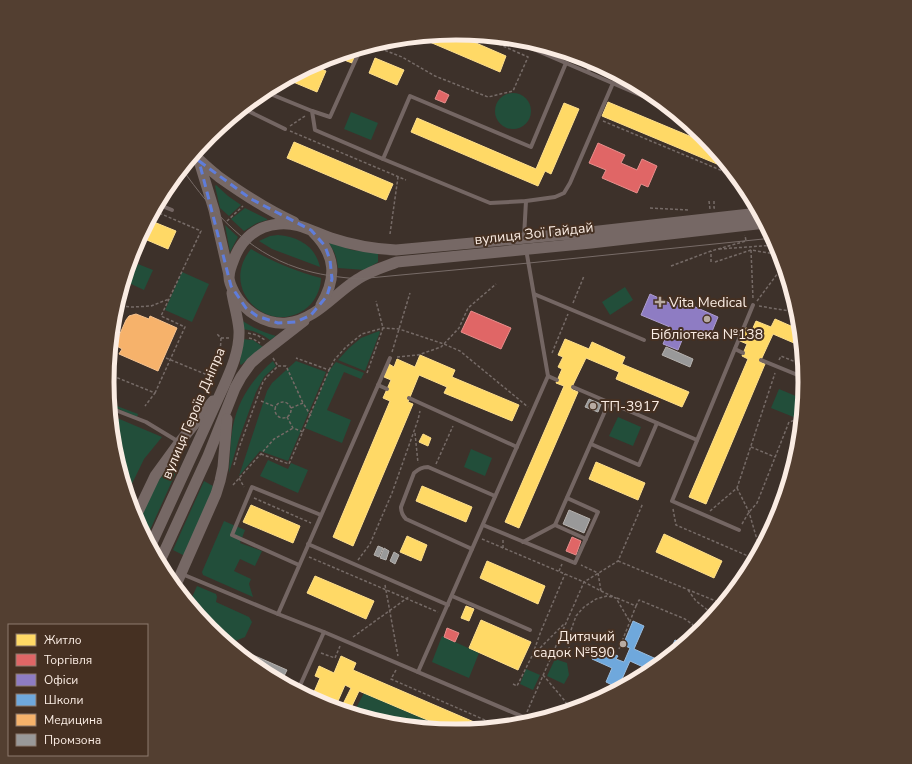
<svg xmlns="http://www.w3.org/2000/svg" width="912" height="764" viewBox="0 0 912 764" font-family="'Nunito Sans',sans-serif">
	<rect width="100%" height="100%" fill="#3d312a"/>
	<g fill="#224e3a">
		<path d="M530 42 586 58 584 64Z"/>
		<circle cx="513" cy="111" r="18"/>
		<path d="M351 112 378 123 371 140 344 129Z"/>
		<path d="M216 185 228 196 241 205 229 216 220 208 215 186Z"/>
		<path d="M245 208 267 219V220L257 223 244 231 231 219Z"/>
		<path d="M225 225 238 237 230 252Z"/>
		<path d="M278 235C299 237 315 246 320 267L272 249 259 241 270 236Z"/>
		<path d="M330 242 352 250 378 253V262L365 270 338 268C337 259 335 251 329 244Z"/>
		<path d="M251 249C275 263 295 271 321 278 321 287 317 297 311 304 275 341 216 292 251 249Z"/>
		<path d="M138 264 153 270 144 290 129 283Z"/>
		<path d="M182 272 209 284 192 322 165 310Z"/>
		<path d="M625 287 633 300 610 315 602 302Z"/>
		<path d="M241 320C252 327 263 333 276 336L270 340C262 334 253 330 242 329Z"/>
		<path d="M379 331 380 332 365 371 338 360 349 348 361 338Z"/>
		<path d="M241 339 253 340 263 347 241 365 240 364Z"/>
		<path d="M273 361 276 366 264 377 256 392 239 439 229 473C230 458 230 441 233 426 238 400 253 378 273 361Z"/>
		<path d="M296 361 326 372 288 461 260 451 239 476 267 391 272 383Z"/>
		<path d="M336 362 364 373 361 379 344 372 327 410 351 420 342 443 305 428 329 371Z"/>
		<path d="M779 389 803 399 796 418 771 408Z"/>
		<path d="M109 403 138 414 137 417 109 405Z"/>
		<path d="M110 415 162 437 144 459 127 494 114 450Z"/>
		<path d="M618 417 641 427 633 446 609 436Z"/>
		<path d="M471 449 492 458 485 476 464 467Z"/>
		<path d="M268 460 288 469 291 463 308 470 298 493 260 476Z"/>
		<path d="M167 466 177 470 146 539 138 523 151 494Z"/>
		<path d="M204 481 213 486 210 497 185 556 173 550Z"/>
		<path d="M224 521 245 530 240 543 262 551 255 566 240 559 234 571 251 579 249 584 253 597 203 575 202 572Z"/>
		<path d="M197 586 216 594 217 597 216 602 249 617 252 622 245 637 228 644 209 629 189 604Z"/>
		<path d="M442 636 479 653 469 678 432 662Z"/>
		<path d="M555 659 567 663 569 675 564 684 547 676Z"/>
		<path d="M526 669 540 675 533 690 520 684Z"/>
		<path d="M364 693 451 730 388 724 353 714Z"/>
	</g>
	<g fill="#ffd966" stroke="#fedf8c">
		<path d="M453 33 506 56 500 72 418 37Z"/>
		<path d="M356 49 358 50 352 63 344 60 347 52Z"/>
		<path d="M375 58 404 70 397 85 369 73Z"/>
		<path d="M312 65 326 71 317 92 286 79Z"/>
		<path d="M608 102 711 145 730 168 729 169 602 116Z"/>
		<path d="M564 103 579 109 551 174 545 171 538 186 411 132 417 118 536 169Z"/>
		<path d="M294 142 393 184 386 200 287 158Z"/>
		<path d="M149 220 176 231 168 249 140 237Z"/>
		<path d="M775 319 800 330 801 346 773 334 761 360 760 362 765 364 706 504 689 497 748 359 742 356 747 344 740 341 746 328 752 330 756 321 771 327Z"/>
		<path d="M565 339 589 349 592 342 625 357 622 364 689 392 682 407 616 379 619 372 586 358 571 389 578 392 519 528 505 522 564 386 556 383 562 369 558 367 563 357 558 355Z"/>
		<path d="M801 346 802 356 798 354Z"/>
		<path d="M420 355 455 370 452 377 519 405 512 421 444 393 447 387 419 375 408 402 413 404 353 546 333 537 390 401 383 398 391 380 384 377 389 364 394 367 397 359 415 367Z"/>
		<path d="M423 434 431 438 428 446 419 442Z"/>
		<path d="M596 462 645 483 638 500 589 479Z"/>
		<path d="M422 486 472 507 466 522 416 501Z"/>
		<path d="M251 505 300 526 293 543 243 522Z"/>
		<path d="M664 534 722 561 714 578 656 552Z"/>
		<path d="M407 536 427 545 421 561 400 552Z"/>
		<path d="M487 561 545 586 538 604 480 578Z"/>
		<path d="M315 576 374 601 366 619 307 593Z"/>
		<path d="M466 606 474 609 469 621 461 618Z"/>
		<path d="M481 620 531 642 518 670 469 648Z"/>
		<path d="M341 656 356 663 353 670 488 728 456 731 451 730 359 691 351 708 343 704 351 688 345 685 335 708 322 704 311 699 320 678 315 676 319 666 334 673Z"/>
	</g>
	<g fill="#e06666" stroke="#e88e8c">
		<path d="M439 90 449 95 445 103 435 99Z"/>
		<path d="M598 143 625 155 621 163 637 170 642 159 657 166 648 187 641 184 637 193 602 178 606 170 589 163Z"/>
		<path d="M471 311 511 328 501 349 461 332Z"/>
		<path d="M572 537 581 541 576 555 566 551Z"/>
		<path d="M447 628 459 633 455 642 444 637Z"/>
	</g>
	<path fill="#8e7cc3" stroke="#ae9ecd" d="M650 294 674 305 677 299 718 317 711 334 704 332 701 340 685 333 678 350 663 344 670 327 641 315Z"/>
	<g fill="#6fa8dc" stroke="#99bcde">
		<path d="M633 621 644 626 634 649 663 662 652 671 630 661 618 688 606 682 612 668 592 659 597 647 618 656 616 659 624 662 630 648 623 645Z"/>
		<path d="M675 640 684 644 667 658Z"/>
	</g>
	<path fill="#f6b26b" stroke="#f7c38f" d="M136 314 149 319 150 316 177 328 158 371 119 354 122 349 115 345 126 320 129 316Z"/>
	<g fill="#999" stroke="#b6b2af">
		<path d="M666 347 693 359 690 367 662 355Z"/>
		<path d="M589 399 601 404 598 412 585 407Z"/>
		<path d="M569 510 590 519 584 533 563 524Z"/>
		<path d="M378 546 383 548 379 557 374 555Z"/>
		<path d="M384 548 389 551 386 560 380 558Z"/>
		<path d="M394 552 399 555 395 564 390 561Z"/>
		<path d="M253 655 287 670 281 682 262 672 250 662Z"/>
	</g>
	<g fill="none" stroke-linecap="round" stroke-linejoin="round">
		<g stroke="#766b67" stroke-width="1.5" stroke-dasharray="3 2" stroke-linecap="butt">
			<path d="M371 45 402 57 435 76 488 97 513 91 528 57 478 35"/>
			<path d="M603 121 737 177"/>
			<path d="M290 126 305 116"/>
			<path d="M290 131 406 180"/>
			<path d="M748 191 749 205"/>
			<path d="M709 201 710 209"/>
			<path d="M714 201V208H715"/>
			<path d="M650 208 689 210"/>
			<path d="M227 221 243 206"/>
			<path d="M390 234 398 177"/>
			<path d="M719 249 776 245"/>
			<path d="M751 250 753 299"/>
			<path d="M711 262V251"/>
			<path d="M715 262 751 250 781 255"/>
			<path d="M671 266 711 251 746 241 745 235"/>
			<path d="M757 301 784 265"/>
			<path d="M117 302 141 248 135 245"/>
			<path d="M573 303 584 276"/>
			<path d="M116 306 133 307 151 306 169 299"/>
			<path d="M759 306 789 311 798 315"/>
			<path d="M789 310 794 299"/>
			<path d="M248 333 257 335 265 340"/>
			<path d="M221 338H229"/>
			<path d="M249 338 253 339 260 343"/>
			<path d="M392 352 410 293"/>
			<path d="M552 353 568 314"/>
			<path d="M397 357 418 355 441 347 459 328 468 308 496 284"/>
			<path d="M166 358 210 376"/>
			<path d="M273 358 278 366"/>
			<path d="M779 360 781 356 803 365"/>
			<path d="M329 370 335 359 346 347 362 334 383 328 399 329 444 344 460 351 528 407"/>
			<path d="M367 373 383 328 376 301"/>
			<path d="M108 374 155 393 145 406"/>
			<path d="M155 393 185 327 161 316 201 231 159 213"/>
			<path d="M206 393C218 374 220 360 221 338L217 334"/>
			<path d="M261 401 276 407"/>
			<circle cx="283" cy="410" r="8"/>
			<path d="M291 408 303 403 311 416"/>
			<path d="M287 417 293 428 303 432"/>
			<path d="M415 433 418 463"/>
			<path d="M751 447 775 457"/>
			<path d="M261 454 289 464 329 370 296 358"/>
			<path d="M436 464 453 426"/>
			<path d="M234 465 239 448 263 382 266 378 278 366H286L303 403"/>
			<path d="M239 478 244 487"/>
			<path d="M233 485 274 439 293 428"/>
			<path d="M737 488 749 512 760 550"/>
			<path d="M254 498 311 523"/>
			<path d="M673 509 676 525 755 559"/>
			<path d="M710 511 737 488 775 373"/>
			<path d="M742 524 749 512 757 503 789 422 799 419 802 415"/>
			<path d="M482 539 584 582 601 591 598 573 581 565"/>
			<path d="M503 540V548"/>
			<path d="M309 557 438 612"/>
			<path d="M358 560 370 544 392 493 418 420 420 411"/>
			<path d="M618 561 723 604"/>
			<path d="M559 571 562 564"/>
			<path d="M385 585 398 656"/>
			<path d="M688 590 696 601 714 615"/>
			<path d="M601 591 614 597"/>
			<path d="M617 598 636 606 619 649"/>
			<path d="M636 606 639 600 685 619 692 624 696 630 695 635"/>
			<path d="M353 637 410 596"/>
			<path d="M569 650 570 633 576 616 584 607 596 599 607 596 616 598 630 622"/>
			<path d="M321 653 335 658 340 646"/>
			<path d="M533 655 564 624"/>
			<path d="M396 670 391 679 501 727"/>
			<path d="M543 675 565 701 570 710"/>
			<path d="M513 684 517 686 532 656 541 631 565 574"/>
			<path d="M626 685 627 681"/>
			<path d="M527 712 584 582 618 561 643 503"/>
		</g>
		<g stroke="#746663" stroke-width="4">
			<path d="M508 38 668 107"/>
			<path d="M566 63 531 147 410 96 383 159 490 203 526 201 555 197 564 193 570 183 613 83"/>
			<path d="M588 72 592 61"/>
			<path d="M263 91 312 111 315 130 383 159"/>
			<path d="M242 108 285 129"/>
			<path d="M312 111 330 117 361 48"/>
			<path d="M157 204 172 210"/>
			<path d="M524 237 526 201"/>
			<path d="M534 294 644 340"/>
			<path d="M735 349 743 353"/>
			<path d="M761 360 805 378"/>
			<path d="M548 376 557 380"/>
			<path d="M378 385 387 389"/>
			<path d="M573 387 697 440"/>
			<path d="M409 398 517 447"/>
			<path d="M110 408 146 422 179 442"/>
			<path d="M591 444 639 465 657 423"/>
			<path d="M483 525 575 563 598 512 567 498"/>
			<path d="M555 525 586 539"/>
			<path d="M739 530 672 501 753 305"/>
			<path d="M523 542 555 525 609 402"/>
			<path d="M308 544 448 605"/>
			<path d="M472 549 406 519C402 515 401 512 401 507L414 473C419 469 422 467 428 467L495 496"/>
			<path d="M299 565 232 535 252 487 321 515"/>
			<path d="M182 574 278 614 324 632 533 721"/>
			<path d="M452 596 530 630"/>
			<path d="M278 614 390 358"/>
			<path d="M418 672 548 376 526 249"/>
			<path d="M298 692V690L324 632"/>
		</g>
		<g stroke="#766865" stroke-width="11">
			<path d="M194 154C201 163 210 169 219 177 243 194 267 210 294 222"/>
			<path d="M199 161 214 210 229 275"/>
			<path d="M759 213 590 232 396 250C374 249 352 245 331 238 313 232 298 222 279 224 256 226 242 238 234 259 232 264 229 271 229 277 229 283 232 288 235 294 245 312 266 325 287 323 316 320 335 293 358 279 370 271 384 267 397 262L591 243 765 223"/>
			<path d="M313 232C336 255 337 278 321 305"/>
			<path d="M135 518 155 476 179 443 213 401"/>
			<path d="M150 547 222 390C230 372 240 351 239 330 238 318 234 305 232 293"/>
			<path d="M159 563 208 456 235 388 241 377 251 363 259 356 304 321"/>
			<path d="M175 587 216 494 220 481 223 467 227 419"/>
		</g>
		<path stroke="#786c68" stroke-width="1" d="M182 169C213 212 246 251 298 268 318 275 338 277 358 279L529 263 773 238"/>
	</g>
	<path fill="none" stroke="#5f7ddb" stroke-width="3" stroke-dasharray="8 5" stroke-linejoin="round" d="M199 161 251 199 311 230 325 246 330 260 332 279 327 296 311 315 296 322 278 323 257 316 246 308 231 286Z"/>
	<g fill="#b8aba2" stroke="#453022" stroke-width="1.5">
		<path d="M658 296h4v4h4v4h-4v4h-4v-4h-4v-4h4z"/>
		<circle cx="707" cy="319" r="4"/>
		<circle cx="593" cy="406" r="4"/>
		<circle cx="623" cy="644" r="4"/>
	</g>
	<g text-anchor="middle" stroke-width="4" stroke-linejoin="round" paint-order="stroke">
		<g font-size="14" fill="#faece3" stroke="#453022">
			<text transform="translate(534 233) rotate(-6)" y="5">вулиця Зої Гайдай</text>
			<text transform="translate(193 413) rotate(-67)" y="5">вулиця Героїв Дніпра</text>
		</g>
		<g font-size="14" fill="#faece3" stroke="#453022" text-anchor="start">
			<text x="669" y="307">Vita Medical</text>
			<text x="707" y="339" text-anchor="middle">Бібліотека №138</text>
			<text x="601" y="411">ТП-3917</text>
			<text x="615" y="641" text-anchor="end">Дитячий<tspan x="615" dy="16">садок №590</tspan></text>
		</g>
	</g>
	<path d="M0 0H912V764H0ZM114 382a342 342 0 1 1 684 0a342 342 0 1 1-684 0Z" fill="#533f31" fill-rule="evenodd"/>
	<path fill="none" stroke="#faece3" stroke-width="5" d="M114 382a342 342 0 1 1 684 0a342 342 0 1 1-684 0Z"/>
	<rect x="8" y="624" width="140" height="132" fill="#453022" stroke="#8d7b6f"/>
	<rect x="16" y="634" width="20" height="12" fill="#ffd966" stroke="#8d7b6f"/>
	<text x="44" y="644" font-size="12" fill="#faece3">Житло</text>
	<rect x="16" y="654" width="20" height="12" fill="#e06666" stroke="#8d7b6f"/>
	<text x="44" y="664" font-size="12" fill="#faece3">Торгівля</text>
	<rect x="16" y="674" width="20" height="12" fill="#8e7cc3" stroke="#8d7b6f"/>
	<text x="44" y="684" font-size="12" fill="#faece3">Офіси</text>
	<rect x="16" y="694" width="20" height="12" fill="#6fa8dc" stroke="#8d7b6f"/>
	<text x="44" y="704" font-size="12" fill="#faece3">Школи</text>
	<rect x="16" y="714" width="20" height="12" fill="#f6b26b" stroke="#8d7b6f"/>
	<text x="44" y="724" font-size="12" fill="#faece3">Медицина</text>
	<rect x="16" y="734" width="20" height="12" fill="#999999" stroke="#8d7b6f"/>
	<text x="44" y="744" font-size="12" fill="#faece3">Промзона</text>
</svg>
